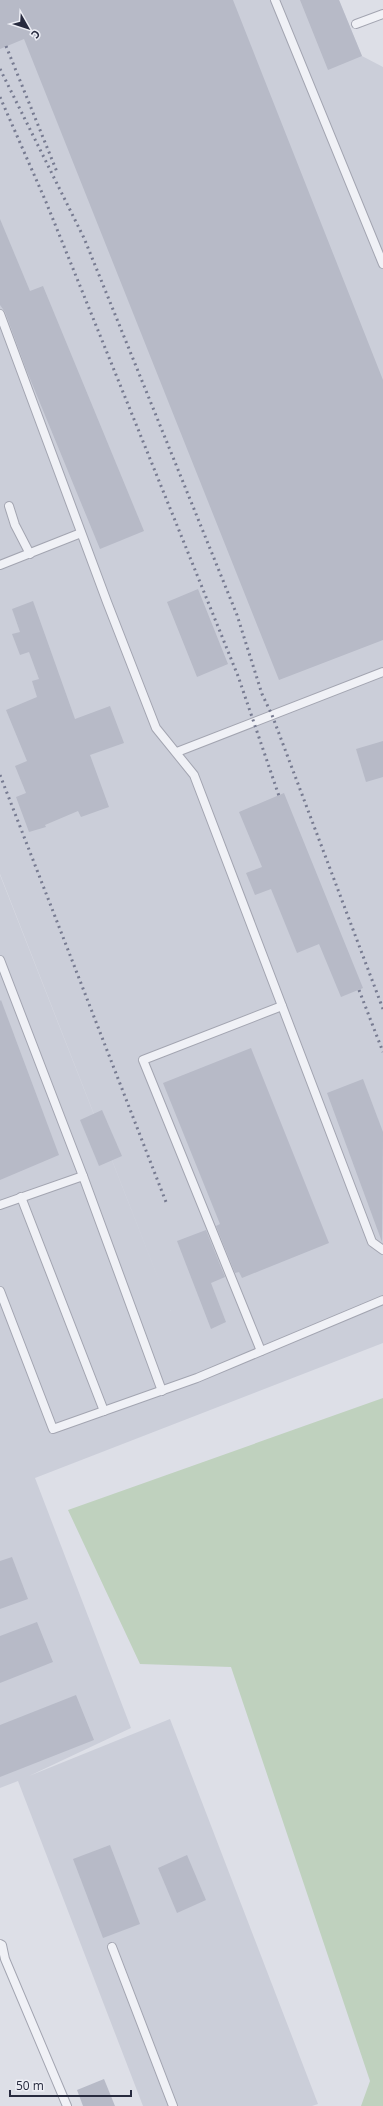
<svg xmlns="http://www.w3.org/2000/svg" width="383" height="2106" viewBox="0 0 383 2106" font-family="'Open Sans',sans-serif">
	<rect width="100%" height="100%" fill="#dddfe7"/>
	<path fill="#cbced9" d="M0 0H339L362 56 383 67V1343L35 1478 131 1728 29 1776 170 1719 318 2104 312 2106H143L18 1781 0 1788V875L171 1311 0 874Z"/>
	<path fill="#bfd1be" d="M383 1398V2106H361L370 2081 231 1667 140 1664 68 1510Z"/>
	<g fill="#b7bac7">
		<path d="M0 0H233L383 380V640L279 680 24 39 0 49Z"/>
		<path d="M300 0H339L362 56 328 70Z"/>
		<path d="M0 219 30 291 43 286 144 531 100 549 26 369 5 312 0 305Z"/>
		<path d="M198 589 228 664 197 677 167 602Z"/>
		<path d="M33 601 75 719 110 706 124 743 90 755 109 807 81 817 78 811 45 825 46 827 29 832 16 797 26 793 15 766 27 761 6 710 37 697 32 681 39 679 29 652 20 655 12 634 20 632 12 609Z"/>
		<path d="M383 741V777L366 782 356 749Z"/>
		<path d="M284 793 363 988 341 997 319 944 297 953 271 889 255 895 246 873 262 867 239 812Z"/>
		<path d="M1 1000 59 1155 0 1180V1001Z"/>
		<path d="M251 1048 329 1243 242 1278 239 1272 235 1273 216 1226 220 1224 163 1083Z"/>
		<path d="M363 1079 383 1132 382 1242 327 1093Z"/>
		<path d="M102 1110 122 1156 99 1166 80 1120Z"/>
		<path d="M206 1230 225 1277 211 1283 226 1322 211 1329 177 1241Z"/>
		<path d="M12 1557 28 1599 0 1609V1561Z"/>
		<path d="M37 1622 53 1662 0 1683V1636Z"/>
		<path d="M76 1695 94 1740 0 1777V1725Z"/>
		<path d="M110 1845 140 1924 103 1938 73 1859Z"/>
		<path d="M187 1855 206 1900 177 1913 158 1868Z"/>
		<path d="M104 2079 115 2106H83L77 2090Z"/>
	</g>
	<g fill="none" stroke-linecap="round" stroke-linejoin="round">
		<g stroke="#a3a5b1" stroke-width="10">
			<g id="service">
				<path d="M275 0 383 264"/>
				<path d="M356 24 383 14"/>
				<path d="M0 314 107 602 156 728 194 775 372 1242 383 1250"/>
				<path d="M9 506 15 525 30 554"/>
				<path d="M0 565 81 533"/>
				<path d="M177 752 383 672"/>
				<path d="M0 960 83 1176"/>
				<path d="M21 1197 104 1411"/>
				<path d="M0 1205 83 1176 162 1391"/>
				<path d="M0 1291 53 1429 197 1378 383 1300"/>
				<path d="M261 1351 143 1060 282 1006"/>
				<path d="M0 1944 2 1945 5 1959 67 2106"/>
				<path d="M112 1947 173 2106"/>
			</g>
		</g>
		<use href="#service" stroke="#f0f1f6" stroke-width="8"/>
		<g stroke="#777b91" stroke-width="3" stroke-dasharray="2 4" stroke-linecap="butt">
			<path d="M6 46 57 172"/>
			<path d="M0 69 84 238 237 615 262 694 272 715 383 1009"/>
			<path d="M0 97 46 202 238 676 279 796"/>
			<path d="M0 775 166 1202"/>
			<path d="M359 990 383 1052"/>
		</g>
	</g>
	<g transform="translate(28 28) rotate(129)" stroke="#edeef5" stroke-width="3" paint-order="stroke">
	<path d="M0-3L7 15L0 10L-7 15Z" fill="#272a3e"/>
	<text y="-6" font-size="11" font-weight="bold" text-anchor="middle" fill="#272a3e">С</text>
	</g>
	<path d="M10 2090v6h121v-6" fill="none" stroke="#272a3e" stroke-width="2"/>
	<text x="16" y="2090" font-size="12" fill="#272a3e" stroke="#edeef5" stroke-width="3" paint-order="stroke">50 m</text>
</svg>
